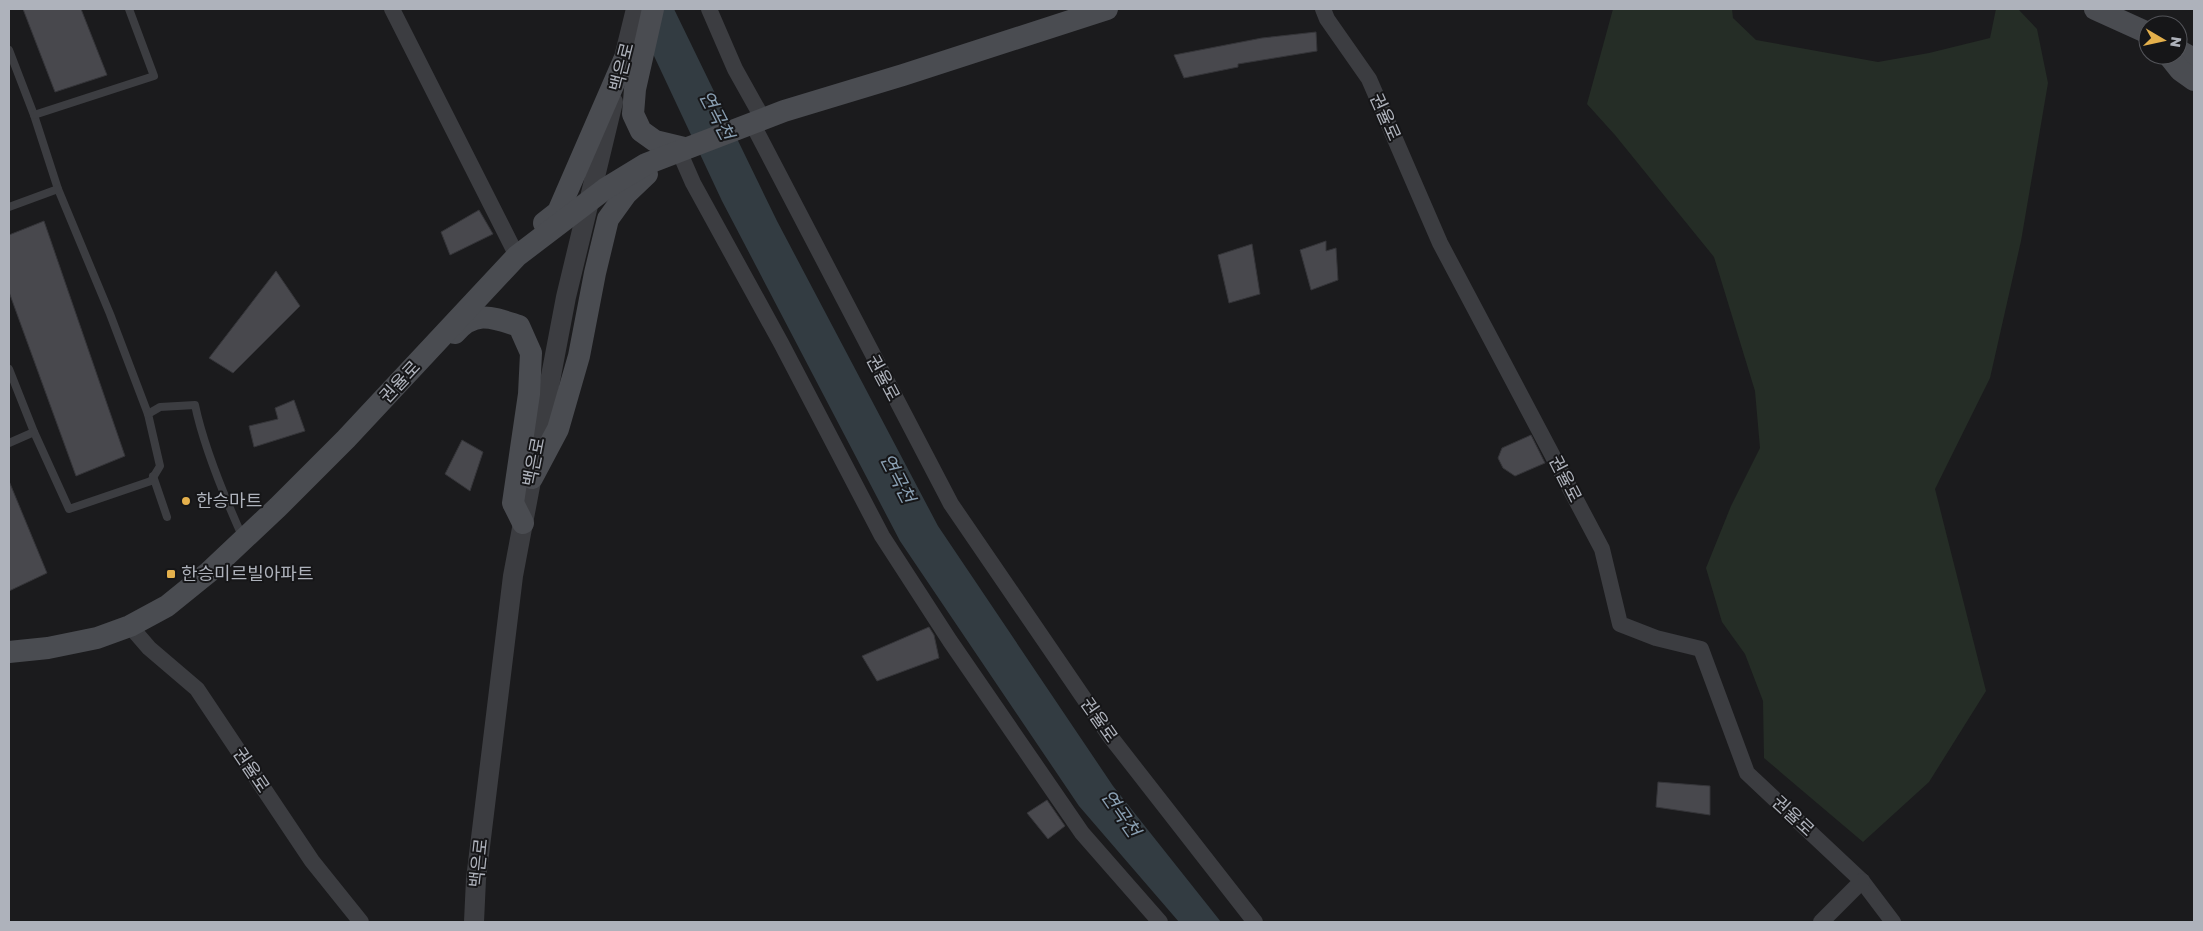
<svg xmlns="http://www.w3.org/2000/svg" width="2203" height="931" viewBox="0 0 2203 931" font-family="'Golos Text','Noto Sans KR',sans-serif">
	<rect width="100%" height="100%" fill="#1b1b1d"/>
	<path fill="#252d26" d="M1613 9H1732L1733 18 1756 40 1878 62 1929 53 1990 38 1996 9H2018L2037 29 2048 83 2021 241 1990 378 1935 489 1986 691 1929 782 1863 842 1764 758 1763 701 1745 654 1722 622 1706 568 1731 506 1760 448 1755 391 1714 257 1615 135 1587 104Z"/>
	<path fill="#333c42" d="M632 9H674L777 221 938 526 1113 786 1221 922H1179L1079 806 900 541 722 201Z"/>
	<g fill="#48484d" stroke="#353539">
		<path d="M23 9H81L107 75 55 92Z"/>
		<path d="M1316 32 1317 51 1238 64V67L1184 78 1174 55 1262 38Z"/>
		<path d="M479 210 493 234 450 255 441 232Z"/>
		<path d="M44 221 125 456 76 476 9 292V235Z"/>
		<path d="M1326 241V251L1336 248 1338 280 1311 290 1300 250Z"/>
		<path d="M1252 244 1260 294 1229 303 1218 255Z"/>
		<path d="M276 271 300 306 233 373 209 358Z"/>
		<path d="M294 400 305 431 254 447 249 426 278 419 275 408Z"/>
		<path d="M1531 435 1545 463 1515 476 1503 468 1498 458 1502 448Z"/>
		<path d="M462 440 483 452 470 491 445 474Z"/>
		<path d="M9 481 47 573 9 591Z"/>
		<path d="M929 627 934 635 939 658 877 681 862 656Z"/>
		<path d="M1658 782 1710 786V815L1656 807Z"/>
		<path d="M1047 800 1065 826 1048 839 1027 813Z"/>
	</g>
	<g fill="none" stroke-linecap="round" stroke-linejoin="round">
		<g stroke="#3c3d41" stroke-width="8">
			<path d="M9 50 34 115 58 189 110 314 148 414 160 466 151 481 69 509 34 432 9 369"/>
			<path d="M34 115 154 76 129 9"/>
			<path d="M9 207 58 189"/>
			<path d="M148 414 160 407 195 405C204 448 225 498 243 538"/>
			<path d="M9 443 34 432"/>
			<path d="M153 476 167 517"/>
		</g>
		<g stroke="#3c3d41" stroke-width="16">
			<path d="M392 9 517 256"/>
			<path d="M709 9 735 69 763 119"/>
			<path d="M1323 9 1327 19 1369 79 1440 243 1602 549 1620 624 1656 638 1701 649 1747 773 1862 881 1893 922"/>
			<path d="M752 123 951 504 1109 735 1255 922"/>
			<path d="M679 151 693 183 781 343 882 536 950 641 1082 833 1160 922"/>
			<path d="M130 626 149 648 197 689 312 861 361 922"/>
			<path d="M1821 922 1862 881"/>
		</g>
		<g stroke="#3c3d41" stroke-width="20">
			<path d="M620 74 636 9"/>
			<path d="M474 922 476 879 513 576 523 523 566 297 613 102"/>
		</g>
		<g stroke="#4a4c51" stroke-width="22">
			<path d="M653 9 635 89 633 114 641 131 655 141 684 148"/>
			<path d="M2095 9 2148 33"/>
			<path d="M2178 50 2194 59"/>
			<path d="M2168 55 2180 70 2194 80"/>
			<path d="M544 223 558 212 624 60"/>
			<path d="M455 333C475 309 494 318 519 326L531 353 529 394 513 503 523 523"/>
			<path d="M532 478 558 429 579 356 595 273 608 219 626 194 647 174"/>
			<path d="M9 652 48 648 97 638 130 626 167 606 209 572 278 507 346 439 517 256 605 189 646 164 784 111 903 75 1107 9"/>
		</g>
	</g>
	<g fill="#e4b04c" stroke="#161618" stroke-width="2">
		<circle cx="186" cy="501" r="5"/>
		<rect x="166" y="569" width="10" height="10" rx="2.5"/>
	</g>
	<g text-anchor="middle" stroke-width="4" stroke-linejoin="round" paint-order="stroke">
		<g font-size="18" fill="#aeb2bb" stroke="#161618">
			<text transform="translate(622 67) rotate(-76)" y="6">백은로</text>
			<text transform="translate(1385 117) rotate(66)" y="6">권율로</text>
			<text transform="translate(883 378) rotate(62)" y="6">권율로</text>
			<text transform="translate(400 382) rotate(-47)" y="6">권율로</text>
			<text transform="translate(534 462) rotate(-79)" y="6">백은로</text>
			<text transform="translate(1565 479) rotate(63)" y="6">권율로</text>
			<text transform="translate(1099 720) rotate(55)" y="6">권율로</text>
			<text transform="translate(251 770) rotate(56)" y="6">권율로</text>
			<text transform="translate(1793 816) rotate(43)" y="6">권율로</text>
			<text transform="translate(479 863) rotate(-84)" y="6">백은로</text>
		</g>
		<g font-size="18" fill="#aeb2bb" stroke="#161618" text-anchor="start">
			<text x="196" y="507">한승마트</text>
			<text x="181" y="580">한승미르빌아파트</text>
		</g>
		<g font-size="19" font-style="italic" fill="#899fb2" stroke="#161618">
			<text transform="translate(717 115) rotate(63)" y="7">연곡천</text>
			<text transform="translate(898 478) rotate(63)" y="7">연곡천</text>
			<text transform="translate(1121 813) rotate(55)" y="7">연곡천</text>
		</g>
	</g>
	<rect width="2203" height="931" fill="none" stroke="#aeb2bb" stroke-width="20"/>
	<g transform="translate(2163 40) rotate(99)"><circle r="24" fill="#161618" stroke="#535459"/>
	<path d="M0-4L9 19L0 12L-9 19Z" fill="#e4b04c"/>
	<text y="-8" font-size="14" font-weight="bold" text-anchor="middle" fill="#aeb2bb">N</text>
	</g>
</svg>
